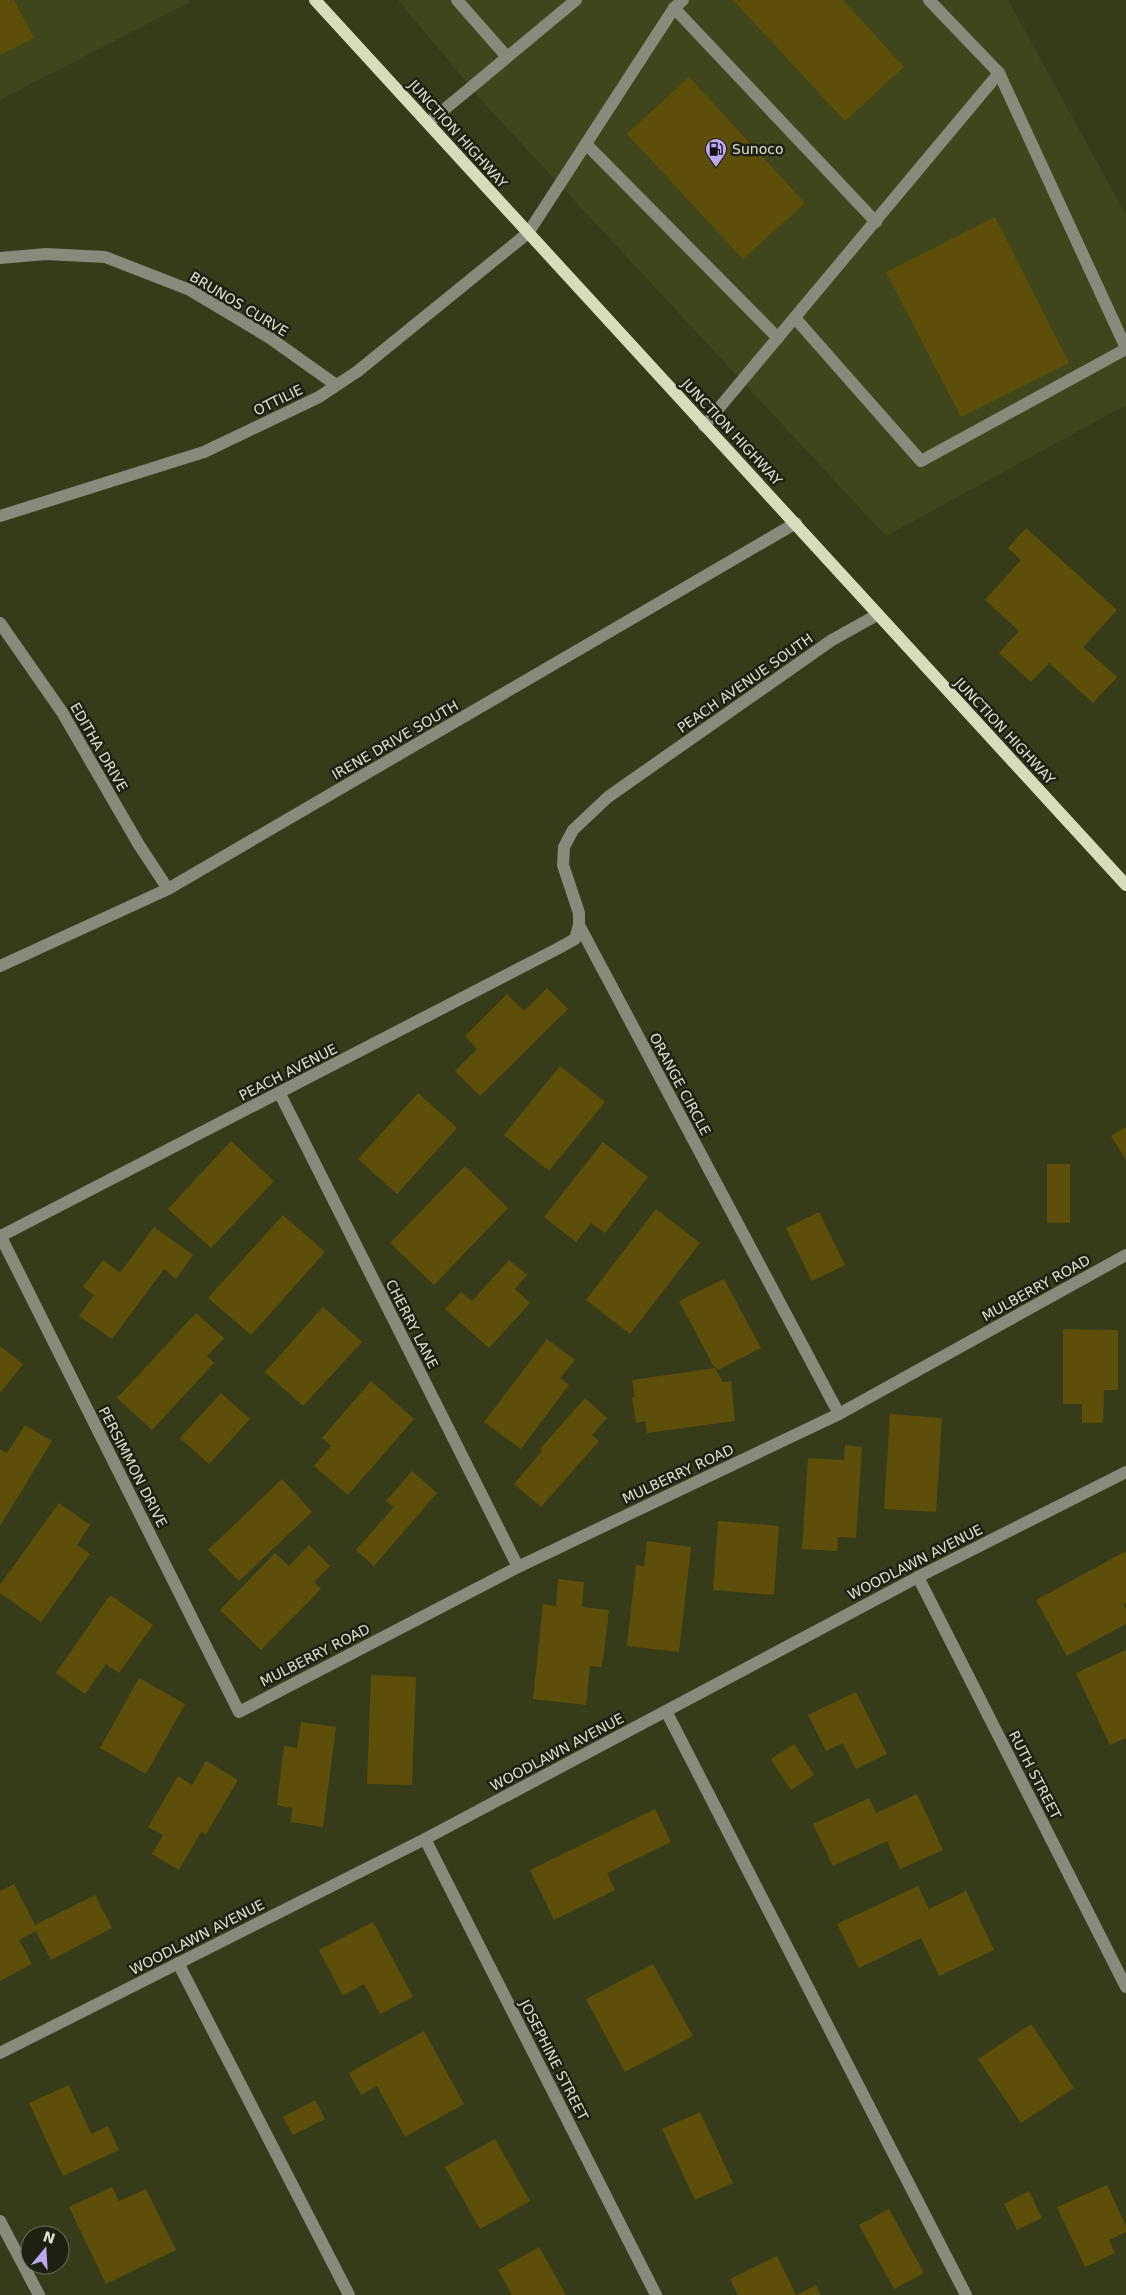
<svg xmlns="http://www.w3.org/2000/svg" width="1126" height="2295" viewBox="0 0 1126 2295" font-family="'DejaVu Sans',sans-serif">
	<rect width="100%" height="100%" fill="#363c1a"/>
	<g fill="#3f461c">
		<path d="M0 0H188L190 2 0 100Z"/>
		<path d="M398 0H1008L1126 215V405L886 536 482 101Z"/>
	</g>
	<g fill="#5d4f09">
		<path d="M0 0H14L34 38 0 55Z"/>
		<path d="M733 0H843L904 67 845 121Z"/>
		<path d="M689 77 805 203 743 259 627 134Z"/>
		<path d="M995 217 1069 363 961 417 886 272Z"/>
		<path d="M1026 528 1117 610 1083 647 1117 677 1093 703 1049 663 1031 682 999 653 1019 631 985 600 1021 560 1008 548Z"/>
		<path d="M547 988 568 1009 480 1096 455 1071 477 1049 465 1036 507 994 524 1011Z"/>
		<path d="M560 1066 605 1102 549 1171 504 1135Z"/>
		<path d="M418 1093 457 1128 397 1194 358 1159Z"/>
		<path d="M1126 1127V1160L1111 1136Z"/>
		<path d="M231 1141 274 1181 211 1248 168 1209Z"/>
		<path d="M603 1142 648 1177 605 1233 591 1223 576 1242 544 1217Z"/>
		<rect x="1047" y="1164" width="23" height="59"/>
		<path d="M465 1166 508 1208 434 1285 390 1243Z"/>
		<path d="M656 1209 700 1243 630 1334 586 1300Z"/>
		<path d="M819 1212 845 1265 812 1281 786 1228Z"/>
		<path d="M283 1215 325 1252 251 1335 208 1298Z"/>
		<path d="M154 1227 193 1255 176 1279 164 1269 112 1339 79 1316 94 1295 83 1287 103 1260 120 1273Z"/>
		<path d="M509 1260 527 1275 515 1289 530 1303 489 1348 445 1309 461 1292 472 1301Z"/>
		<path d="M724 1279 761 1348 718 1370 713 1365 679 1301Z"/>
		<path d="M323 1307 362 1342 303 1406 265 1372Z"/>
		<path d="M196 1313 224 1338 207 1356 214 1363 152 1430 117 1398Z"/>
		<path d="M1063 1329 1118 1330V1390H1104L1103 1423H1082V1404H1063Z"/>
		<path d="M547 1339 575 1360 560 1378 569 1385 521 1449 484 1422Z"/>
		<path d="M0 1346 23 1364 0 1393Z"/>
		<path d="M715 1368 723 1382 731 1381 735 1421 647 1433 645 1421 636 1423 632 1397 635 1396 632 1380Z"/>
		<path d="M371 1381 414 1419 348 1495 314 1466 331 1446 322 1438Z"/>
		<path d="M221 1393 250 1419 209 1464 180 1438Z"/>
		<path d="M585 1398 607 1418 592 1435 599 1441 541 1507 514 1484 542 1451 540 1449Z"/>
		<path d="M890 1414 942 1418 936 1512 884 1509Z"/>
		<path d="M25 1425 52 1441 0 1526V1449L7 1453Z"/>
		<path d="M845 1445 862 1447 856 1538 838 1537 837 1551 802 1549 808 1458 844 1460Z"/>
		<path d="M412 1471 437 1493 374 1566 356 1550 394 1507 386 1501Z"/>
		<path d="M282 1479 312 1512 239 1581 208 1550Z"/>
		<path d="M59 1503 90 1525 77 1545 90 1554 41 1622 0 1593V1585Z"/>
		<path d="M718 1521 779 1526 774 1595 713 1590Z"/>
		<path d="M647 1541 691 1547 679 1652 627 1646 636 1565 644 1566Z"/>
		<path d="M309 1545 330 1566 314 1582 321 1589 261 1650 220 1610 275 1553 289 1566Z"/>
		<path d="M1126 1551V1603L1123 1604 1126 1609V1624L1067 1656 1036 1600Z"/>
		<path d="M558 1579 584 1582 582 1607 609 1610 602 1667 590 1666 586 1705 533 1699 543 1604 556 1606Z"/>
		<path d="M110 1595 153 1625 119 1673 106 1664 85 1694 56 1673Z"/>
		<path d="M1126 1650V1738L1110 1745 1076 1673Z"/>
		<path d="M371 1675 416 1677 412 1785 367 1784Z"/>
		<path d="M139 1678 185 1704 146 1774 100 1748Z"/>
		<path d="M856 1692 887 1754 856 1769 843 1743 826 1751 808 1715Z"/>
		<path d="M301 1722 336 1727 323 1827 291 1822 292 1808 277 1805 284 1746 297 1748Z"/>
		<path d="M794 1744 814 1775 791 1790 771 1759Z"/>
		<path d="M206 1761 238 1780 206 1834 201 1832 179 1870 152 1854 163 1835 148 1827 178 1776 192 1785Z"/>
		<path d="M917 1794 943 1850 900 1869 887 1841 833 1866 813 1824 869 1798 876 1813Z"/>
		<path d="M655 1809 671 1842 607 1873 615 1890 554 1920 530 1870Z"/>
		<path d="M14 1884 35 1925 95 1895 112 1928 51 1960 36 1931 19 1940 32 1964 0 1981V1891Z"/>
		<path d="M918 1886 929 1909 966 1891 994 1950 939 1976 921 1938 859 1968 837 1924Z"/>
		<path d="M373 1922 413 1997 380 2014 364 1984 343 1996 319 1950Z"/>
		<path d="M653 1964 693 2036 625 2072 586 1999Z"/>
		<path d="M1031 2024 1074 2088 1021 2123 978 2059Z"/>
		<path d="M424 2031 464 2104 405 2137 377 2086 361 2095 349 2073Z"/>
		<path d="M69 2085 91 2134 108 2126 119 2150 63 2176 29 2103Z"/>
		<path d="M315 2100 325 2119 293 2135 283 2117Z"/>
		<path d="M700 2112 733 2183 695 2200 662 2129Z"/>
		<path d="M495 2139 530 2201 480 2229 445 2167Z"/>
		<path d="M1107 2185 1126 2226V2232L1109 2240 1115 2253 1085 2267 1057 2207Z"/>
		<path d="M112 2187 119 2201 146 2189 176 2250 106 2284 69 2207Z"/>
		<path d="M1029 2191 1042 2218 1017 2230 1004 2204Z"/>
		<path d="M889 2209 924 2273 894 2289 859 2225Z"/>
		<path d="M539 2247 566 2295H512L498 2270Z"/>
		<path d="M777 2256 796 2295 816 2285 821 2295H738L730 2279Z"/>
	</g>
	<g fill="none" stroke-linecap="round" stroke-linejoin="round">
		<g stroke="#878b7b" stroke-width="12">
			<path d="M457 0 507 57"/>
			<path d="M674 8 876 222"/>
			<path d="M999 73 1126 348"/>
			<path d="M428 123 576 0"/>
			<path d="M586 144 778 338"/>
			<path d="M0 258 46 254 105 257 190 290 270 338 336 385"/>
			<path d="M795 318 921 461 1126 349"/>
			<path d="M704 426 999 73 929 0"/>
			<path d="M0 516 204 452 319 397 358 371 528 233 674 8 683 0"/>
			<path d="M0 623 62 712 139 845 168 889"/>
			<path d="M0 966 168 889 796 523"/>
			<path d="M280 1094 518 1567"/>
			<path d="M0 1235 239 1712 518 1567 839 1414 1126 1255"/>
			<path d="M1 1236 557 949 575 939 579 925"/>
			<path d="M839 1414 579 925V913L563 865 564 847 573 830 608 797 832 640 877 615"/>
			<path d="M918 1577 1126 1987"/>
			<path d="M666 1711 966 2295"/>
			<path d="M425 1839 656 2295"/>
			<path d="M178 1963 349 2295"/>
			<path d="M0 2053 425 1839 918 1577 1126 1472"/>
			<path d="M0 2221 39 2295"/>
		</g>
		<path stroke="#d6ddbc" stroke-width="12" d="M315 0 1126 885"/>
	</g>
	<defs>
		<g id="fuel-pin" transform="scale(1.125)"><path d="M0 17L-7.5 6A9.5 9.5 0 1 1 7.5 6Z" fill="#bea9f4" stroke="#1e2112"/><path d="M-5.5-6h7V0h2V4h1.3V-2.5L3-4.5l.8-.8L6-3V5H2.5V1h-1V6h-7ZM-4.2-4.7v3.2H.2V-4.7Z" fill="#111"/></g>
	</defs>
	<g fill-rule="evenodd">
		<use href="#fuel-pin" x="716" y="149"/>
	</g>
	<g text-anchor="middle" stroke-width="5" stroke-linejoin="round" paint-order="stroke">
		<g font-size="14" fill="#dde2ce" stroke="#1e2112">
			<text transform="translate(458 134) rotate(48)" y="5">JUNCTION HIGHWAY</text>
			<text transform="translate(239 304) rotate(31)" y="5">BRUNOS CURVE</text>
			<text transform="translate(278 400) rotate(-26)" y="5">OTTILIE</text>
			<text transform="translate(732 432) rotate(47)" y="5">JUNCTION HIGHWAY</text>
			<text transform="translate(745 683) rotate(-35)" y="5">PEACH AVENUE SOUTH</text>
			<text transform="translate(1005 731) rotate(47)" y="5">JUNCTION HIGHWAY</text>
			<text transform="translate(395 740) rotate(-30)" y="5">IRENE DRIVE SOUTH</text>
			<text transform="translate(99 747) rotate(60)" y="5">EDITHA DRIVE</text>
			<text transform="translate(288 1072) rotate(-27)" y="5">PEACH AVENUE</text>
			<text transform="translate(680 1084) rotate(62)" y="5">ORANGE CIRCLE</text>
			<text transform="translate(1036 1288) rotate(-29)" y="5">MULBERRY ROAD</text>
			<text transform="translate(412 1324) rotate(63)" y="5">CHERRY LANE</text>
			<text transform="translate(133 1467) rotate(63)" y="5">PERSIMMON DRIVE</text>
			<text transform="translate(678 1474) rotate(-25)" y="5">MULBERRY ROAD</text>
			<text transform="translate(915 1562) rotate(-27)" y="5">WOODLAWN AVENUE</text>
			<text transform="translate(315 1655) rotate(-27)" y="5">MULBERRY ROAD</text>
			<text transform="translate(557 1752) rotate(-28)" y="5">WOODLAWN AVENUE</text>
			<text transform="translate(1035 1775) rotate(63)" y="5">RUTH STREET</text>
			<text transform="translate(197 1937) rotate(-27)" y="5">WOODLAWN AVENUE</text>
			<text transform="translate(554 2060) rotate(63)" y="5">JOSEPHINE STREET</text>
		</g>
		<g font-size="14" fill="#dde2ce" stroke="#1e2112" text-anchor="start">
			<text x="732" y="154">Sunoco</text>
		</g>
	</g>
	<g transform="translate(45 2250) rotate(18)"><circle r="24" fill="#1e2112" stroke="#6a6e5d"/>
	<path d="M0-4L9 19L0 12L-9 19Z" fill="#bea9f4"/>
	<text y="-8" font-size="14" font-weight="bold" text-anchor="middle" fill="#dde2ce">N</text>
	</g>
</svg>
